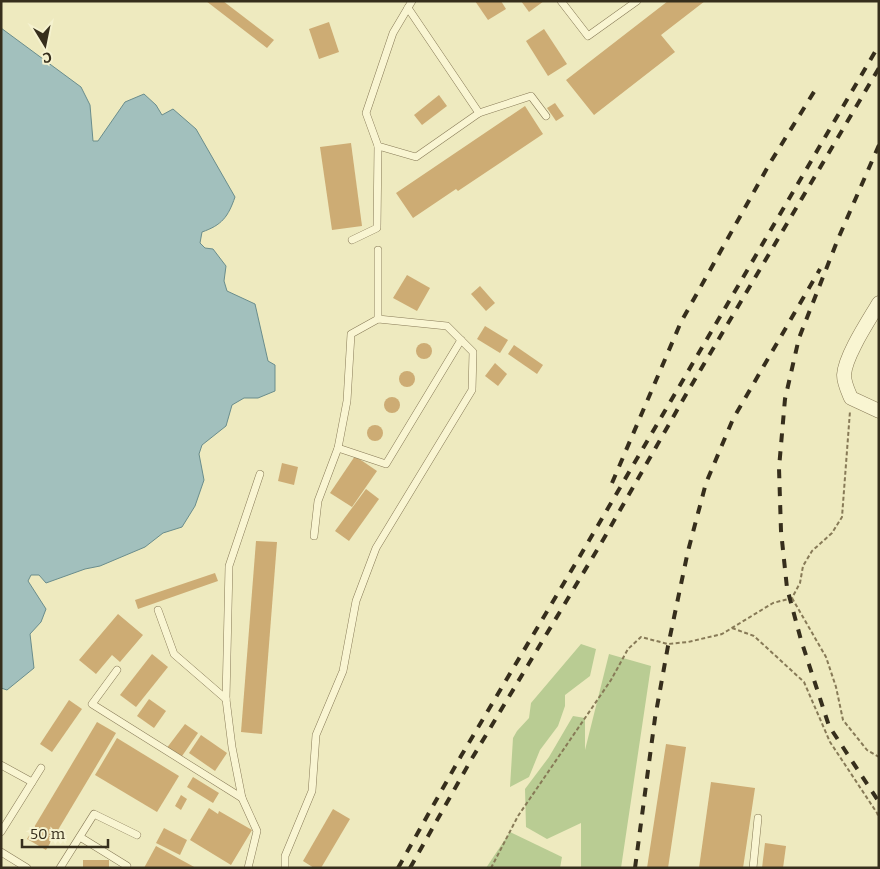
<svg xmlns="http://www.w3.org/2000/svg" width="880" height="869" viewBox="0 0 880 869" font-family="Bitter,serif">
	<rect width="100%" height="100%" fill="#eeeabf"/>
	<g fill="#b9cc93">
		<path d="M581 644 596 649 590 676 565 695V706L558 726 540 750 529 777 510 787 513 738 517 731 529 718 531 703Z"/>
		<path d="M609 654 651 666 621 868H581V823L547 839 526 827 525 789 549 757 573 716 585 718V750Z"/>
		<path d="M510 832 562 857 560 868H486Z"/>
	</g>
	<path fill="#a2c0bd" stroke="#6a8d8c" d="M1 28 81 87 90 105 93 141H98L125 102 144 94 156 105 162 115 173 109 196 129 235 197C228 217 222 225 202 232L200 243 205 248 213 249 226 266 224 281 227 291 255 304 268 361 275 365V391L258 398H244L232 405 226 426 202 445 199 454 204 480 195 506 182 527 163 533 145 547 100 566 85 569 46 583 39 575H31L28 581 46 609 41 622 30 634 34 668 7 690 1 688Z"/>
	<g fill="#cdac74">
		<path d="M206 1H223L274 40 267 48Z"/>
		<path d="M475 1H501L506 9 488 20Z"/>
		<path d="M521 1H544L529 12Z"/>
		<path d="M668 1H705L661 35 675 52 594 115 566 80Z"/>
		<path d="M329 22 339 52 319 59 309 29Z"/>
		<path d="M544 29 567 64 548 76 526 41Z"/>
		<path d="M439 95 447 106 422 125 414 115Z"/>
		<path d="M555 103 564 116 556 121 547 108Z"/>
		<path d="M525 106 543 134 458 191 456 189 413 218 396 193Z"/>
		<path d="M351 143 362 226 332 230 320 147Z"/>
		<path d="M407 275 430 288 417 311 393 298Z"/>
		<path d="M480 286 495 303 486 311 471 294Z"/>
		<path d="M485 326 508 340 500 353 477 339Z"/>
		<circle cx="424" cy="351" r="8"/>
		<path d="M514 345 543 365 537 374 508 354Z"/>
		<path d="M495 363 507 374 498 386 485 376Z"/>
		<circle cx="407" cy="379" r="8"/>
		<circle cx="392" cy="405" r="8"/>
		<circle cx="375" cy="433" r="8"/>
		<path d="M355 456 377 471 352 507 330 493Z"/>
		<path d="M282 463 298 467 294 485 278 481Z"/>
		<path d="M366 489 379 499 349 541 335 531Z"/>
		<path d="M256 541 277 542 262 734 241 732Z"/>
		<path d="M215 573 218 581 138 609 135 600Z"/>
		<path d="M118 614 143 635 120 662 112 655 96 674 79 660Z"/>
		<path d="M152 654 168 667 136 707 120 695Z"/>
		<path d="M149 699 166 711 154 728 137 716Z"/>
		<path d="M69 700 82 709 52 752 40 744Z"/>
		<path d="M97 722 116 733 46 850 27 839Z"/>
		<path d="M185 724 198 733 180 759 166 749Z"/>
		<path d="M201 735 227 753 215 771 189 753Z"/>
		<path d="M117 738 179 776 157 812 95 775Z"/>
		<path d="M666 744 686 747 668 868H647Z"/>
		<path d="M193 777 219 793 213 803 187 787Z"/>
		<path d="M711 782 755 788 743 868H699Z"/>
		<path d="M181 795 187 799 181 810 175 806Z"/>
		<path d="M209 808 218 814 219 811 252 830 231 865 190 840Z"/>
		<path d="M333 809 350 819 321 868H314L303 861Z"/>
		<path d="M164 828 187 840 180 855 156 843Z"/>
		<path d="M765 843 786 846 783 868H762Z"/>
		<path d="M156 846 196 868H144Z"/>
		<rect x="83" y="860" width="26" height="8"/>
	</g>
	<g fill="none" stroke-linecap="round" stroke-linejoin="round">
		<g stroke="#877a57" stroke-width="8">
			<g id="lane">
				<path d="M412 1 393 33 366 113 378 146 416 157 479 113 531 96 546 116"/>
				<path d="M561 1 588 36 637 1"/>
				<path d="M408 8 479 113"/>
				<path d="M352 240 377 228 378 146"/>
				<path d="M378 250V319"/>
				<path d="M338 448 386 464 461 340"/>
				<path d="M158 610 174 654 226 699"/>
				<path d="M117 670 92 704 242 798"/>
				<path d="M1 765 32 782"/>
				<path d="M1 832 41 768"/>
				<path d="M80 837 127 866 125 868"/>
				<path d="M1 852 27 868"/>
				<path d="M60 868 94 814 137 835"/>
				<path d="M248 868 257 831 242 798 232 747 226 699 229 566 260 474"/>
				<path d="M285 868V856L312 791 316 735 343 671 356 601 376 548 472 390 473 352 447 326 378 319 351 334 347 401 338 448 318 501 314 536"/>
				<path d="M753 868 758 818"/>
			</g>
		</g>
		<g stroke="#877a57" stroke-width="15">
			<path id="street" d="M879 303C869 320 845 356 844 375 844 383 848 391 851 398L879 411"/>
		</g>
		<g stroke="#877a57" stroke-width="2" stroke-dasharray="4 2.5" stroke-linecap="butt">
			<path d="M792 598 826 657 836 687 843 720 867 750 879 757"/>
			<path d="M732 628 754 636 804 682 830 742 877 813 879 818"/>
			<path d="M491 868 518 816 611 680 628 649 641 637 668 644 688 642 722 634 773 603 792 598 800 583 803 566 812 551 832 533 842 517 850 411"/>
		</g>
		<use href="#lane" stroke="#f9f5d2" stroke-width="7"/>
		<use href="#street" stroke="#f9f5d2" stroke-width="14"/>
		<g stroke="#362e1c" stroke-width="4" stroke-dasharray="9 9" stroke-linecap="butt">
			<path d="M879 145 838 239 799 338 785 399 779 468 781 531 787 588 801 640 829 726 879 802"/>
			<path d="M612 483 681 322 770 163 817 87"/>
			<path d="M398 868 461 756 580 556 879 45"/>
			<path d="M410 868 471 760 603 540 688 391 879 68"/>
			<path d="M635 868 655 718 668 646 688 551 706 483 733 419 820 269"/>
		</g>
	</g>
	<rect width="880" height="869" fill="none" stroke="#362e1c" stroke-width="5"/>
	<g transform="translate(45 45) rotate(170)" stroke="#f5f2cf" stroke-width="4" paint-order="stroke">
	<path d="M0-4L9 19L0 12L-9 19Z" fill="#362e1c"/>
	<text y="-8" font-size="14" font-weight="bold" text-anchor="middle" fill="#362e1c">С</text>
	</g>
	<path d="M22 839v8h86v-8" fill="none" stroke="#362e1c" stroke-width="2.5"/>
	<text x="30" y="839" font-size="15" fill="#362e1c" stroke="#f5f2cf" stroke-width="4" paint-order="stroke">50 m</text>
</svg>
